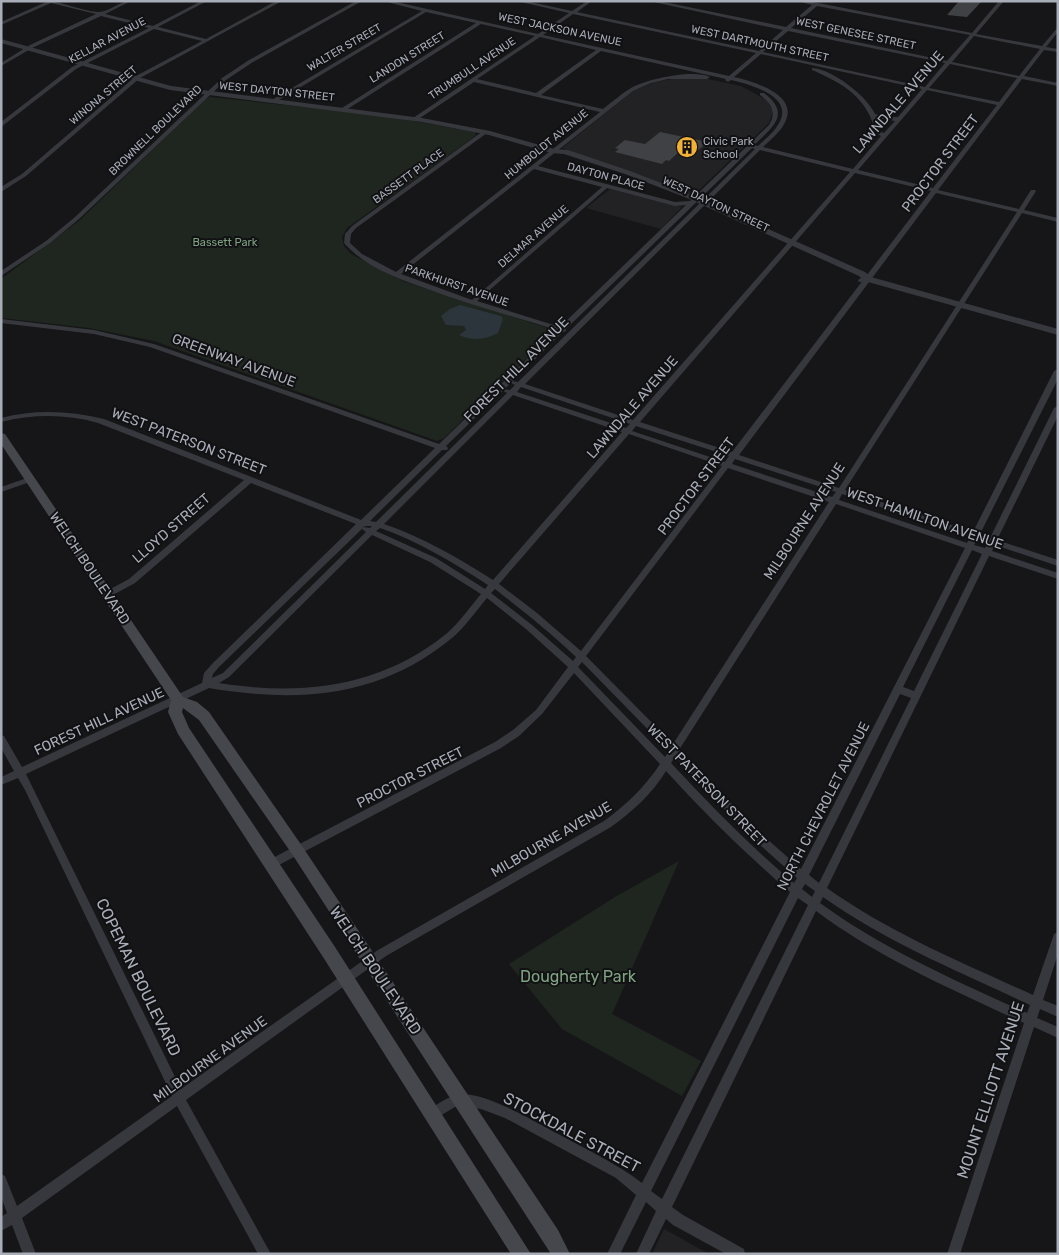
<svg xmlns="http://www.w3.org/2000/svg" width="1059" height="1255" viewBox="0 0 1059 1255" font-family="Rubik,sans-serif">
	<rect width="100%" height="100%" fill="#161618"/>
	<g fill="#222225">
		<path d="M678 78 708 79 741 86 767 100 773 111 769 123 695 194 691 195 562 148 633 91 655 82Z"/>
		<path d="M610 189 682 207 661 229 586 208Z"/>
		<path d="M664 1229 709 1254H652Z"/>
	</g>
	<g fill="#1e261f">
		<path d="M210 97 380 115 475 132 476 135 470 140 347 228 342 237 344 246 351 254 405 282 551 329 552 334 444 438 437 441 154 341 89 328 1 318V279L80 220 205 99Z"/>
		<path d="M679 861 612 1014 701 1061 682 1096 562 1029 509 964 615 897Z"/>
	</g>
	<path fill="#2c353c" d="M460 305 501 316 503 319 498 333C485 340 472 341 459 335L466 330 464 326 446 325 441 316 450 309Z"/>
	<g fill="#404145">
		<path d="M959 1H982L967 17 947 15Z"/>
		<path d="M660 132 708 142 698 150 683 148 669 161 666 160 662 164 615 152 619 149 615 148 625 140 645 144Z"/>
	</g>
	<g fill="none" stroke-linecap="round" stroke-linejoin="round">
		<g fill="#37383d" fill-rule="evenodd">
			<path d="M45 1C63 1 80 11 98 12 108 13 119 1 131 1L105 14 153 26 201 1H207L158 27 206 39 276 1H282L140 78 26 176 1 192V187L22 174 136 76 202 41 154 29 76 69 1 127V122L72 67 149 28 101 16 34 47 1 66V63L30 45 96 14 51 3 1 25V22L46 2Z"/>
			<path d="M356 1H362L253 62 226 80 79 219 50 243 1 276V271L46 241 75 217 222 78 249 60Z"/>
			<path d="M383 1H392L538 34 569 13 516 1H526L572 11 587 1H592L577 12 759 51 783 30 649 1H659L786 27 812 5 798 1H808L972 33 999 1H1004L976 34 1042 46 1058 27V32L1046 47 1058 49V52L1044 50 1024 76 1058 83V86L1022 79 938 190 1019 209 1031 190H1035L1036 191 1024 210 1058 218V222L1022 213 845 490 973 532 1054 371 1058 369V379L980 534 990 538 1054 408 1058 406V416L997 540 1058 560V566L995 545 992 551 1058 573V579L989 556 827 888C890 933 963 963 1033 995L1053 937 1054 934 1058 932V954L1043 1000 1058 1006V1017L1040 1009 1037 1018 1058 1027V1038L1034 1027 960 1254H947L1024 1023C953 990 879 958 816 911L672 1207 683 1215 744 1249 745 1254H726L673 1225 666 1219 649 1254H636L656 1211 646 1202 620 1254H607L636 1195 616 1178 505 1118 481 1109 462 1106 455 1107 433 1120 429 1118 427 1114C431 1106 453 1094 462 1094 490 1094 535 1122 560 1135 588 1150 617 1164 642 1183L790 892C746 854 705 814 666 771 652 794 633 811 611 827L386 956 186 1100 271 1254H258L177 1106 22 1218 36 1254H23L12 1225 1 1231V1217L7 1213 1 1197V1174L5 1176 17 1206 172 1096 25 790 18 778 1 785V777L14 771 1 748V735L4 736 22 767 202 683 204 673 213 663 356 524 251 483 135 583 111 596H105L104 594 105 592 129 579 244 480 98 423C66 414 34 414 1 422V418C36 409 69 411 104 419L361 520 435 448 150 347 94 334 1 323V319L94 330 154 344 439 444 557 330C514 317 471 305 430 290 399 279 366 268 344 243L345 234 352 226 483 131H487V133L356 228 351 234 350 243 362 254 396 272 600 112 474 82 417 120H413V118L535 36 481 24 346 110H342V108L476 23 426 12 274 103H270V101L422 11ZM817 6 970 35 947 61 791 28ZM573 14 756 53 729 76 543 35ZM788 31 945 63 925 87 763 52ZM974 36 1040 49 1019 76 952 62ZM540 37 596 50 536 93 477 79ZM601 51 726 79 725 80 728 82 731 80C748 84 790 95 781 119 777 130 765 139 758 146L754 145C772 128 792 114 764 93H760V95C771 103 777 112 769 125L690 201 675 202 538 166 633 91 651 83 668 79H707L710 77C693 69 647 79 631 88 621 94 612 102 603 109L541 95ZM761 54 922 89 898 117H887L875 114C867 96 832 69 812 68V70C844 84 867 97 876 133L881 136 853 169 763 147C770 140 782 131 786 120 797 94 752 81 734 77ZM950 64 1017 78 999 102 929 88ZM927 90 997 105 933 188 858 170ZM877 118 895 121 884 133 881 132ZM752 148 755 149 518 382 512 381 511 383 515 385 510 390 504 389 503 391 507 393 376 522 370 521 442 450H447L448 448 446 446 563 332 566 331V329ZM760 150 850 172 633 420 525 384ZM534 169 602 187 472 300 401 274ZM855 173 931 191 732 452 640 422ZM607 188 675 206 686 205 560 327 477 301ZM936 193 1017 212 839 488 739 455ZM521 387 630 424 626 428 517 392ZM513 395 622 432 493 580C458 558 423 537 384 524ZM636 426 729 456 725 462 632 431ZM629 434 722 466 581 651 537 613 499 584ZM735 459 836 492 832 497 732 464ZM728 468 829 502 673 744 586 656ZM842 494 970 537 967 543 839 500ZM836 504 965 548 801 869 757 830 679 750ZM365 526H372L370 528 363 527 362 529 366 532 223 673 212 678 213 674 219 667ZM380 528C418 541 454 563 488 585L485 589 436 558 376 531ZM372 535 430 562 481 594C470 607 459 623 446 634 379 688 301 696 219 683L229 677ZM977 539 988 543 985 548 974 545ZM972 550 982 554 914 691 903 687ZM495 589C523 611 550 632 576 657L573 661 532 625 491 593ZM487 598 526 629 568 667 536 710 513 730 495 742 267 861 266 864 267 867 271 868 275 867 501 748 519 736 542 714 574 673 660 764C645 787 626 805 604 821L378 950 181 1089 26 774 209 688C298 703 379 698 452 638 465 627 476 611 487 598ZM582 662 669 751 665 757 578 667ZM900 694 911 698 819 883 809 875ZM675 757 750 836 797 878 794 883C750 846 710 805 671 763ZM805 884 815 891 812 897 802 889ZM823 897C886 942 960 972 1030 1005L1027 1013C956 981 883 949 820 903ZM798 898 808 905 662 1199 651 1191Z"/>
			<path d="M30 477H33L34 479 33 481 1 492V487Z"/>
		</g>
		<path fill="#37383d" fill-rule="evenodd" d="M1 39 171 86 422 118 490 131 554 149 568 150 630 171 692 195 865 272 871 277 1058 329V335L868 282H859L858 280 861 278 859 276 687 198 625 174 564 154 551 153 489 135 422 122 170 90 1 43Z"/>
		<path fill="#45474d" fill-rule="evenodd" d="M1 433 5 434 183 697 197 702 209 712 302 846 558 1230 570 1254H551L292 854 199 720 183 708 182 712 189 728 335 947 531 1254H511L323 957 178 734 168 712 171 700 1 444Z"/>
	</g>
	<defs>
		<g id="building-disc" transform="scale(1.125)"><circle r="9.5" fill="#f2b134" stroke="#111113"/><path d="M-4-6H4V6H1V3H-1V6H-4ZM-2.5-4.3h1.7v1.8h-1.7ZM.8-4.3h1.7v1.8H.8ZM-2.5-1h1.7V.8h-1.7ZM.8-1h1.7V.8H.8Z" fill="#111"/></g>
	</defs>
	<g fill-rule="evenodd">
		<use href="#building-disc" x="687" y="147"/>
	</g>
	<g text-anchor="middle" stroke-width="4" stroke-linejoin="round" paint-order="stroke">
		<g font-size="11" fill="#a8adb8" stroke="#111113">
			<text transform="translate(560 29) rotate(12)" y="4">WEST JACKSON AVENUE</text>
			<text transform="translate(856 33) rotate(12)" y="4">WEST GENESEE STREET</text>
			<text transform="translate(107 40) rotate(-28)" y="4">KELLAR AVENUE</text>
			<text transform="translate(760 43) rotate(12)" y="4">WEST DARTMOUTH STREET</text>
			<text transform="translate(344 47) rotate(-30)" y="4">WALTER STREET</text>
			<text transform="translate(407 57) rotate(-32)" y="4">LANDON STREET</text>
			<text transform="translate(472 68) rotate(-34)" y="4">TRUMBULL AVENUE</text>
			<text transform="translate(277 91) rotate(6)" y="4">WEST DAYTON STREET</text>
			<text transform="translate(103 95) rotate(-40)" y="4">WINONA STREET</text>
			<text transform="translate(155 130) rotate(-44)" y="4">BROWNELL BOULEVARD</text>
			<text transform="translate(546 144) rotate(-39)" y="4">HUMBOLDT AVENUE</text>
			<text transform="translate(408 176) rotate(-36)" y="4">BASSETT PLACE</text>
			<text transform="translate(606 176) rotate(15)" y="4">DAYTON PLACE</text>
			<text transform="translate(716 204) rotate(25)" y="4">WEST DAYTON STREET</text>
			<text transform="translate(533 236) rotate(-41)" y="4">DELMAR AVENUE</text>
			<text transform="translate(457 285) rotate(19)" y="4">PARKHURST AVENUE</text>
		</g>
		<g font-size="11" fill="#a8adb8" stroke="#111113" text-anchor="start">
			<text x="703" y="145">Civic Park<tspan x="703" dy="13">School</tspan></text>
		</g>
		<g font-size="11" fill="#7fa381" stroke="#111113">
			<text x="225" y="246">Bassett Park</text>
		</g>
		<g font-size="14" fill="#a8adb8" stroke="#111113">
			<text transform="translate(898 102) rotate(-49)" y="5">LAWNDALE AVENUE</text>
			<text transform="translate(940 163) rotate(-53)" y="5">PROCTOR STREET</text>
			<text transform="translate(234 360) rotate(20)" y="5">GREENWAY AVENUE</text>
			<text transform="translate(516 369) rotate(-45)" y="5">FOREST HILL AVENUE</text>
			<text transform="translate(632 407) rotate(-49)" y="5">LAWNDALE AVENUE</text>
			<text transform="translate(189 441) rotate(21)" y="5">WEST PATERSON STREET</text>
			<text transform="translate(696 486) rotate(-53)" y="5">PROCTOR STREET</text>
			<text transform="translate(925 518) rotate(19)" y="5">WEST HAMILTON AVENUE</text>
			<text transform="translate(804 521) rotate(-57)" y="5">MILBOURNE AVENUE</text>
			<text transform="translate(171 528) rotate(-41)" y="5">LLOYD STREET</text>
			<text transform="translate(90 568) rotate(56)" y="5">WELCH BOULEVARD</text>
			<text transform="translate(99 721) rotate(-25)" y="5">FOREST HILL AVENUE</text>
			<text transform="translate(410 777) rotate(-27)" y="5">PROCTOR STREET</text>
			<text transform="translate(707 785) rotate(46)" y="5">WEST PATERSON STREET</text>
			<text transform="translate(823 806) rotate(-63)" y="5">NORTH CHEVROLET AVENUE</text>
			<text transform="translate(551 839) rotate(-30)" y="5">MILBOURNE AVENUE</text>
			<text transform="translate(210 1059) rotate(-36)" y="5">MILBOURNE AVENUE</text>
		</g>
		<g font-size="16" fill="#a8adb8" stroke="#111113">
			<text transform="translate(376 970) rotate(56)" y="6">WELCH BOULEVARD</text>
			<text transform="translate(139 977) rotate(64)" y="6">COPEMAN BOULEVARD</text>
			<text transform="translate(990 1090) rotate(-72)" y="6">MOUNT ELLIOTT AVENUE</text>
			<text transform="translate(572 1132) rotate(28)" y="6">STOCKDALE STREET</text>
		</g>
		<g font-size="16" fill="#7fa381" stroke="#111113">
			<text x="578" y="982">Dougherty Park</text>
		</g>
	</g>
	<rect width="1059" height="1255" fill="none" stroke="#a8adb8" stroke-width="5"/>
</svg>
